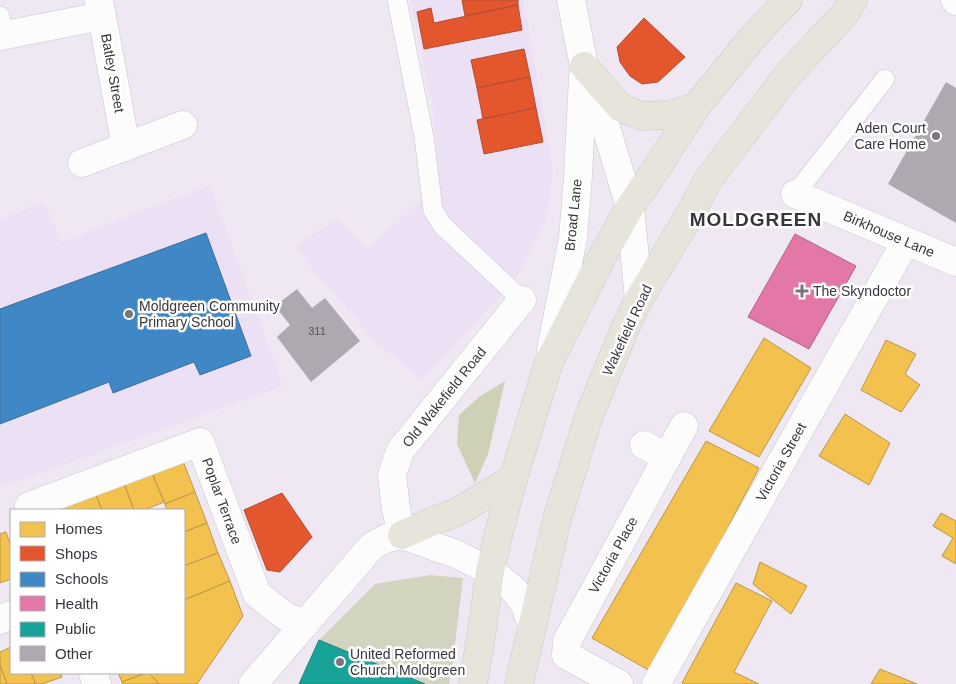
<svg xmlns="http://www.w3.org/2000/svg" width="956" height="684" viewBox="0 0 956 684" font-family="Helvetica,sans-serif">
	<rect width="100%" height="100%" fill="#efe8f3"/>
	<g fill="#ece0f4">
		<path d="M410 0H524L553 170 546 222 513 283 422 380 375 341 312 269 296 245 338 219 368 249 439 184 433 109Z"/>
		<path d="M210 185 283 386 0 488V219L44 202 61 242Z"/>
	</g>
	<path fill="#d3d4c0" d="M430 575 463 578 452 668 449 684H425L319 640 375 584Z"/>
	<path fill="#cfd1b6" d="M505 381 488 454 475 483 457 444 459 415 480 396Z"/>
	<g fill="#f2c14e" stroke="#bb9749">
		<path d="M764 338 811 368 759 457 709 431Z"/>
		<path d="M886 340 916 354 905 374 920 385 901 412 861 390Z"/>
		<path d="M845 414 890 443 869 485 819 456Z"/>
		<path d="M706 441 759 468 652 672 592 638Z"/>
		<path d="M183 461 195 492 165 504 152 473Z"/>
		<path d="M152 473 164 502 144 510H134L124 484Z"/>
		<path d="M124 484 134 510H102L96 495Z"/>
		<path d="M195 492 207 523 184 532V510H167L165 504Z"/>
		<path d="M96 495 102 510H57Z"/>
		<path d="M941 513 956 521V564L942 556 953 538 933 526Z"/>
		<path d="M207 523 218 553 184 566V532Z"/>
		<path d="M6 532 11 546V579L0 583V534Z"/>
		<path d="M218 553 230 581 184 600V566Z"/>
		<path d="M760 562 807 586 791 614 753 584Z"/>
		<path d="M230 581 243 616 197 684H159L149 673H184V600Z"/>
		<path d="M736 583 772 601 734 672 759 684H684L682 683Z"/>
		<path d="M11 647V673H31L36 684H7L0 665V652Z"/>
		<path d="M0 665 7 684H0Z"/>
		<path d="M880 669 917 684H871Z"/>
		<path d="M31 673H60L62 677 42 684H36Z"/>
		<path d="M118 673H146L122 682Z"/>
		<path d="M146 673H149L159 684H123L122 682Z"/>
	</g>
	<g fill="#e4572e" stroke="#b14d32">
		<path d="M462 0H518V5L465 16Z"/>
		<path d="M518 5 522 30 424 49 417 12 431 8 434 23Z"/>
		<path d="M644 18 685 57 658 82 642 84 630 76 620 62 617 47Z"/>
		<path d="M524 49 530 77 477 88 471 60Z"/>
		<path d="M530 77 536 108 483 119 477 88Z"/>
		<path d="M536 108 543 142 484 154 477 120Z"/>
		<path d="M282 493 312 537 280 572 267 570 244 510Z"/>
	</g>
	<path fill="#3f88c5" stroke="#3e6f9c" d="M206 233 251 356 200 375 194 362 113 393 109 382 0 424V309Z"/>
	<path fill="#e377a8" stroke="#b06388" d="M795 234 856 266 809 349 748 317Z"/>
	<path fill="#17a398" stroke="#22827d" d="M319 640 425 684H299Z"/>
	<g fill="#aea8b0">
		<path d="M946 82 956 88V223L888 184Z"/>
		<path d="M297 289 312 308 325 298 360 341 311 382 277 337 290 325 275 306Z"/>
	</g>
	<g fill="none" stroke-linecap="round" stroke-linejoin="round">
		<g stroke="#cac5ce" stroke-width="20">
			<g id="service">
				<path d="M397 0 424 137 433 210 442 225 522 300"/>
				<path d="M0 16 4 35"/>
				<path d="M795 194 885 79"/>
			</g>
		</g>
		<g stroke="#cac5ce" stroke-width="29">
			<g id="minor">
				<path d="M99 0 126 147"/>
				<path d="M955 0 956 1"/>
				<path d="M0 36 102 16"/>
				<path d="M82 163 183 125"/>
				<path d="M795 194 956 262"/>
				<path d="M644 445 667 457"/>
				<path d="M31 510 29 506 200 442 257 594 285 616 305 624"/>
				<path d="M402 535 396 509 392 475 400 451 522 300"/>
				<path d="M0 620 11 615"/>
				<path d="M93 673 97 684"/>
				<path d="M253 684 372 546 387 538 402 535 456 554 490 571 513 589 524 603 532 625"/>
				<path d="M619 684 566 655 567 641 684 426"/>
				<path d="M656 684 906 241"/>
			</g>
		</g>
		<g stroke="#cac5ce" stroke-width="29">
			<g id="tertiary">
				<path d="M571 0 584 66 607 131 630 207 639 299"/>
				<path d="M551 349 573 238 578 176 583 77"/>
			</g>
		</g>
		<g stroke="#cac7cd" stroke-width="29">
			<g id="trunk">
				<path d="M584 66 621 108 642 116 669 115 696 107"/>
				<path d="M402 535 436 520 457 512 513 479"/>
				<path d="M473 684 482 631 490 571 498 536 513 479 549 362 605 251 630 207 658 166 696 107 753 37 788 0"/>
				<path d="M519 684 557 519 589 416 625 328 639 299 686 221 708 180 790 72 844 15 853 0"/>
			</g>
		</g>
		<use href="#service" stroke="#fdfcfd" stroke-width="19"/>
		<use href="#minor" stroke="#fdfcfd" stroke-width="28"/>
		<use href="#tertiary" stroke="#fdfcfd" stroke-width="28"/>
		<use href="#trunk" stroke="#e7e4dc" stroke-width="28"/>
	</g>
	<g fill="#79747d" stroke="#fff" stroke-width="2">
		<circle cx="936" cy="136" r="5"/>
		<path d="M799.5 283.5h5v5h5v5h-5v5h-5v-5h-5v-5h5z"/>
		<circle cx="129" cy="314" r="5"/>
		<circle cx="340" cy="662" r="5"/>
	</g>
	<g text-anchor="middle" stroke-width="5" stroke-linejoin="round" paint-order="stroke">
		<g font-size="11" fill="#57525a">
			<text x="317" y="335">311</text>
		</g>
		<g font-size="14" fill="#3a353d" stroke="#fff">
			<text transform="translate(113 73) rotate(80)" y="5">Batley Street</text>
			<text transform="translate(573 215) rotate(-84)" y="5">Broad Lane</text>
			<text transform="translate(889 234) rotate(23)" y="5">Birkhouse Lane</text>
			<text transform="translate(627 330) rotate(-65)" y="5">Wakefield Road</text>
			<text transform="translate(444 397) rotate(-51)" y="5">Old Wakefield Road</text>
			<text transform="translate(781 462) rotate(-61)" y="5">Victoria Street</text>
			<text transform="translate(222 501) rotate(70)" y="5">Poplar Terrace</text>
			<text transform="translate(613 555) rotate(-61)" y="5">Victoria Place</text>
		</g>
		<g font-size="14" fill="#3a353d" stroke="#fff" text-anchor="start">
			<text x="926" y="133" text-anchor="end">Aden Court<tspan x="926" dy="16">Care Home</tspan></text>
			<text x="813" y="296">The Skyndoctor</text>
			<text x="139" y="311">Moldgreen Community<tspan x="139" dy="16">Primary School</tspan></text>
			<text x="350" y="659">United Reformed<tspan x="350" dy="16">Church Moldgreen</tspan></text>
		</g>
		<g font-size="19" font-weight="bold" letter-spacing="1" fill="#3a353d" stroke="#fff">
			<text x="756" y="226">MOLDGREEN</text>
		</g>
	</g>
	<rect x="10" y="509" width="175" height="165" fill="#ffffff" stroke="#b0aeb1"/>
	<rect x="20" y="522" width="25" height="15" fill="#f2c14e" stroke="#b0aeb1"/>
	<text x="55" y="534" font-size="15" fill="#3a353d">Homes</text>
	<rect x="20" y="546" width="25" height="15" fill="#e4572e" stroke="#b0aeb1"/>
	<text x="55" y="559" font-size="15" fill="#3a353d">Shops</text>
	<rect x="20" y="572" width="25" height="15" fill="#3f88c5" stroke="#b0aeb1"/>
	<text x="55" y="584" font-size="15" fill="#3a353d">Schools</text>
	<rect x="20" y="596" width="25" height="15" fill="#e377a8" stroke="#b0aeb1"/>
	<text x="55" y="609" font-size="15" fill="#3a353d">Health</text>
	<rect x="20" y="622" width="25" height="15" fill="#17a398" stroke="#b0aeb1"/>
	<text x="55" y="634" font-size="15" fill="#3a353d">Public</text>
	<rect x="20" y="646" width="25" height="15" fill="#aea8b0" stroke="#b0aeb1"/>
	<text x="55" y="659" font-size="15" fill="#3a353d">Other</text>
</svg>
